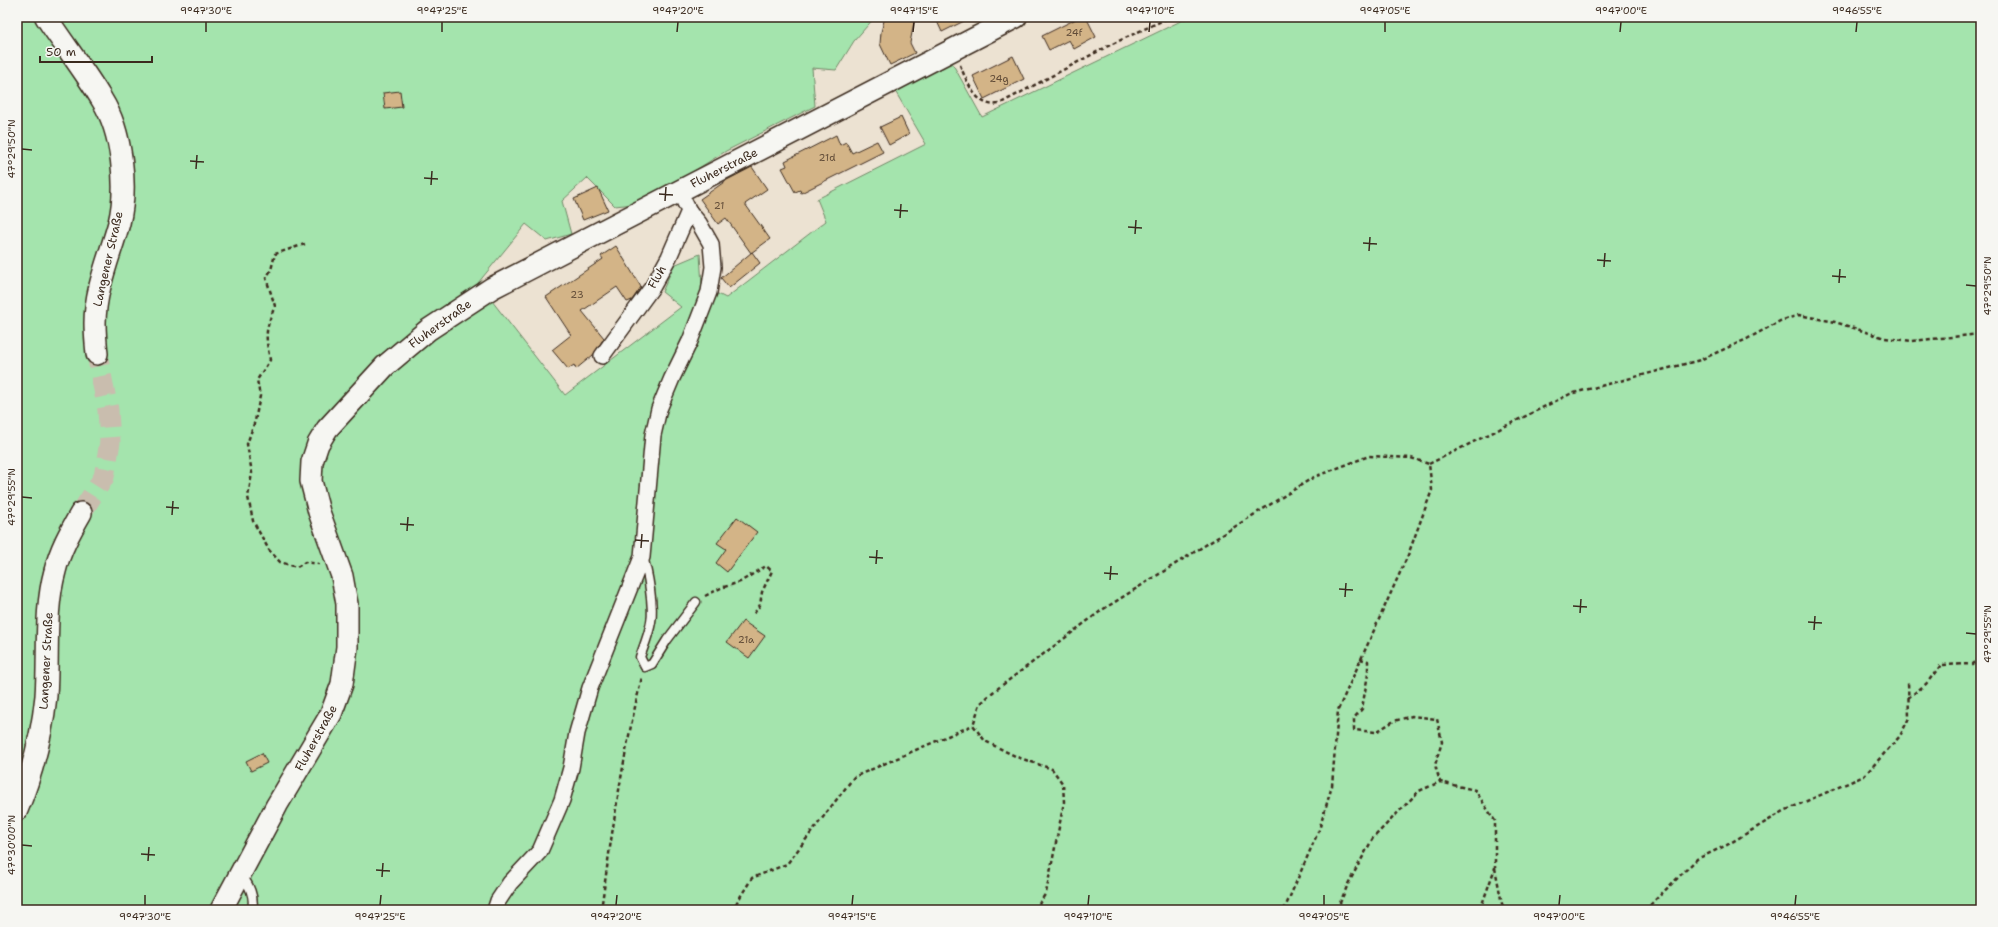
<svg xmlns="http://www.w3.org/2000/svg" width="1998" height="927" viewBox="0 0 1998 927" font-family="'Shantell Sans',sans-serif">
	<rect width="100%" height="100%" fill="#ece2d2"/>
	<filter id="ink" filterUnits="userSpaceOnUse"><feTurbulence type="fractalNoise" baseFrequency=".025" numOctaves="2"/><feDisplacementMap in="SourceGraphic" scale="8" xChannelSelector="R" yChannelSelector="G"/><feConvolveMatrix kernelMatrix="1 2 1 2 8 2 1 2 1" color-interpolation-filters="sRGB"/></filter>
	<g filter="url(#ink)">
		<path fill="#a4e4ad" stroke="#708766" d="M17 17H875L854 41 836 70 812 68 815 106 726 151 643 203 615 206 587 178 562 201 571 234 547 241 526 224 478 283 565 395 681 307 662 292 674 265 700 254 702 286 726 298 826 221 817 199 926 144 895 91 951 61 982 117 1189 17H1981V910H17Z"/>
		<g fill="#d3b487" stroke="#3b2a1e">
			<path d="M885 17H915L910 43 915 53 890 65 880 44 881 32Z"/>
			<path d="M935 17H972L942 32Z"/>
			<path d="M1080 17H1086L1096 37 1074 49 1069 40 1049 50 1042 36Z"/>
			<path d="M1013 56 1024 79 984 99 973 76Z"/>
			<path d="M400 91 402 107 385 109 383 93Z"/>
			<path d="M901 117 909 134 889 145 880 127Z"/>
			<path d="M836 135 840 145 846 142 852 153 877 141 883 152 801 193 800 190 795 192 782 168 787 166 785 161Z"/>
			<path d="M752 167 767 189 745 204 770 239 751 253 726 218 718 224 700 199 727 180Z"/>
			<path d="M598 188 608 210 583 220 574 199Z"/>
			<path d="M616 246 641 287 632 300 627 302 617 287 582 311 604 338 593 355 576 369 574 365 568 369 552 350 571 335 546 297 603 259 601 256Z"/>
			<path d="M752 252 760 263 729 288 721 278Z"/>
			<path d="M737 517 757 532 727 572 716 563 726 549 717 543Z"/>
			<path d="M743 621 765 636 749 658 727 642Z"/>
			<path d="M262 753 267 763 251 771 246 761Z"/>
		</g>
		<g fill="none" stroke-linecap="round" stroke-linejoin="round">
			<path stroke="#c9bdae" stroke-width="21" stroke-dasharray="21 10" stroke-linecap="butt" d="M81 513 104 477 110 442 108 410 97 354"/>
			<g stroke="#3b2a1e" stroke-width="11">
				<g id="lane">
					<path d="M643 558C648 571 654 608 651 622 649 634 644 646 640 657L645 667 652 664 667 640 696 602"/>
					<path d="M241 875C249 884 255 897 252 910"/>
				</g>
			</g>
			<g stroke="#3b2a1e" stroke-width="18">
				<g id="street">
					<path d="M602 356 653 286 669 257 689 211 679 191"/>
					<path d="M495 910 498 901 510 883 540 851 562 800 571 768 577 733 590 688 642 557 653 435 659 409 672 378 690 341 709 292 713 267 711 244 699 223 689 211"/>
				</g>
			</g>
			<g stroke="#3b2a1e" stroke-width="24">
				<g id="secondary">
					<path d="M46 17C64 45 85 71 102 100 122 132 128 187 119 223 110 256 95 289 95 323 95 333 96 344 97 354"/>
					<path d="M17 810C32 774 42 735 46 696 49 655 44 611 55 571 60 550 70 532 81 513"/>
					<path d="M221 910 277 805 331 714 342 684 347 647V604L342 576 319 512 311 481 312 462 318 444 327 429 385 366 428 330 492 288 1016 17"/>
				</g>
			</g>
			<g stroke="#3b2a1e" stroke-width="2.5" stroke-dasharray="4 3" stroke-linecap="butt">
				<path d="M960 65C967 82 977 109 999 104L1108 46 1170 17"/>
				<path d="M305 244 275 254 271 270 266 278 275 306C265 330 265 335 270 360L257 380 260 396 255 421 247 444 252 473 248 497 253 521 269 550 280 562 297 567 305 562 319 564"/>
				<path d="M1429 464 1570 394 1700 360 1747 339 1780 321 1799 315 1835 322 1885 338 1912 341 1981 334"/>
				<path d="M705 596 721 588 740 582 766 566 772 571 762 592 760 605 753 615"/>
				<path d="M1360 659 1368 661V674L1362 709 1354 718V730L1376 732 1394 721 1412 716 1437 719 1442 742 1435 765 1440 782"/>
				<path d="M1908 698 1926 684 1941 665 1972 664 1981 657"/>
				<path d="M1495 868 1502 904 1506 910"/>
				<path d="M601 910C612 832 623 754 642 677"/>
				<path d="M732 910 752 878 787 864 854 777 973 725"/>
				<path d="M1035 910 1046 893 1064 802 1063 784 1052 769 1017 757 985 741 973 725 980 704 993 692 1102 610 1314 477 1369 456 1411 458 1429 464 1432 490 1408 555 1338 710 1332 786 1319 830 1284 910"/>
				<path d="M1337 910 1348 884 1373 838 1419 791 1440 782 1475 790 1495 821V868L1480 910"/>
				<path d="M1645 910 1697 859 1727 845 1784 811 1864 776 1900 736 1909 718 1908 681"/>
			</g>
			<use href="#lane" stroke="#f6f6f2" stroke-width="8"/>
			<use href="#street" stroke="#f6f6f2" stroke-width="15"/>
			<use href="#secondary" stroke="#f6f6f2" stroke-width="21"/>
		</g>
	</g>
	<path fill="none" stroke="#3b2a1e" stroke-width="1.5" d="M206 32V22M442 32V22M677 32 678 22M913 32 914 22M1149 32 1150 22M1385 32V22M1620 32 1621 22M1856 32 1857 22M22 149 32 150M190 161 204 162M196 169 197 155M424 178 438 179M431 185 432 171M659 194 673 195M665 201 666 187M894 210 908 211M900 218 901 204M1128 227 1142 228M1135 234 1136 220M1363 243 1377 244M1369 251 1370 237M1597 260 1611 261M1604 267 1605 253M1832 276 1846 277M1839 283 1840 269M1966 285 1976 286M22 497 32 498M166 507 179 508M172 515 173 501M400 524 414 525M407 531 408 517M635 540 649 541M641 548 642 534M869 557 883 558M876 564 877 550M1104 573 1118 574M1110 580 1111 566M1339 589 1353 590M1345 597 1346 583M1573 606 1587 607M1580 613 1581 599M1808 622 1822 623M1814 630 1815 616M1966 633 1976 634M22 845 32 846M141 854 155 855M148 861 149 847M376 870 390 871M382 877 383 863M145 905V895M380 905 381 895M616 905 617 895M852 905 853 895M1088 905 1089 895M1324 905V895M1559 905 1560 895M1795 905 1796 895"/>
	<g text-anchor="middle" stroke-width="3.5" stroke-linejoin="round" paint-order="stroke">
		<g font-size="10" fill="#614c38">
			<text x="1074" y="36">24f</text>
			<text x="999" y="82">24g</text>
			<text x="827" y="161">21d</text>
			<text x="719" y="209">21</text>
			<text x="577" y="298">23</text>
			<text x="746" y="643">21a</text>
		</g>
		<g font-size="12" fill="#3b2a1e" stroke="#f6f6f2">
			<text transform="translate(724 168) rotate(-27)" y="4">Fluherstraße</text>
			<text transform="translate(108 259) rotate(-77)" y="4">Langener Straße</text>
			<text transform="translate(657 277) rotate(-60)" y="4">Fluh</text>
			<text transform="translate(440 324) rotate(-36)" y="4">Fluherstraße</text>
			<text transform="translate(46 661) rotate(-87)" y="4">Langener Straße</text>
			<text transform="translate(316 738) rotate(-61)" y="4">Fluherstraße</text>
		</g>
	</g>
	<rect width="1998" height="927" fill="none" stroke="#f6f6f2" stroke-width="44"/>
	<path d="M40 56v6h112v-6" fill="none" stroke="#3b2a1e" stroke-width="2"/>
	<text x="46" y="56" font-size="12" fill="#3b2a1e" stroke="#f6f6f2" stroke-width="3" paint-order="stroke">50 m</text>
	<rect x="22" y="22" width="1954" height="883" fill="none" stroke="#3b2a1e" stroke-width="1.5"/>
	<g font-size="10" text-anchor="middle" fill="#3b2a1e">
		<text x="206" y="14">9°47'30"E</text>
		<text x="442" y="14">9°47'25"E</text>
		<text x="678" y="14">9°47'20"E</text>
		<text x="914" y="14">9°47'15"E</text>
		<text x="1150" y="14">9°47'10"E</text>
		<text x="1385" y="14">9°47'05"E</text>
		<text x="1621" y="14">9°47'00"E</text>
		<text x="1857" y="14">9°46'55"E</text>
		<text transform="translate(11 149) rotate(-90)" y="4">47°29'50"N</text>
		<text transform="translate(1987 286) rotate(-90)" y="4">47°29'50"N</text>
		<text transform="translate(11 497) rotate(-90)" y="4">47°29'55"N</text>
		<text transform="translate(1987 634) rotate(-90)" y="4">47°29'55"N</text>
		<text transform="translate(11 845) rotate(-90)" y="4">47°30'00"N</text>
		<text x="145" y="920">9°47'30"E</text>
		<text x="380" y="920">9°47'25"E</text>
		<text x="616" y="920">9°47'20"E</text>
		<text x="852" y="920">9°47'15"E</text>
		<text x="1088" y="920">9°47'10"E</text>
		<text x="1324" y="920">9°47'05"E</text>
		<text x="1559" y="920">9°47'00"E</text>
		<text x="1795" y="920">9°46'55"E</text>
	</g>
</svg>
